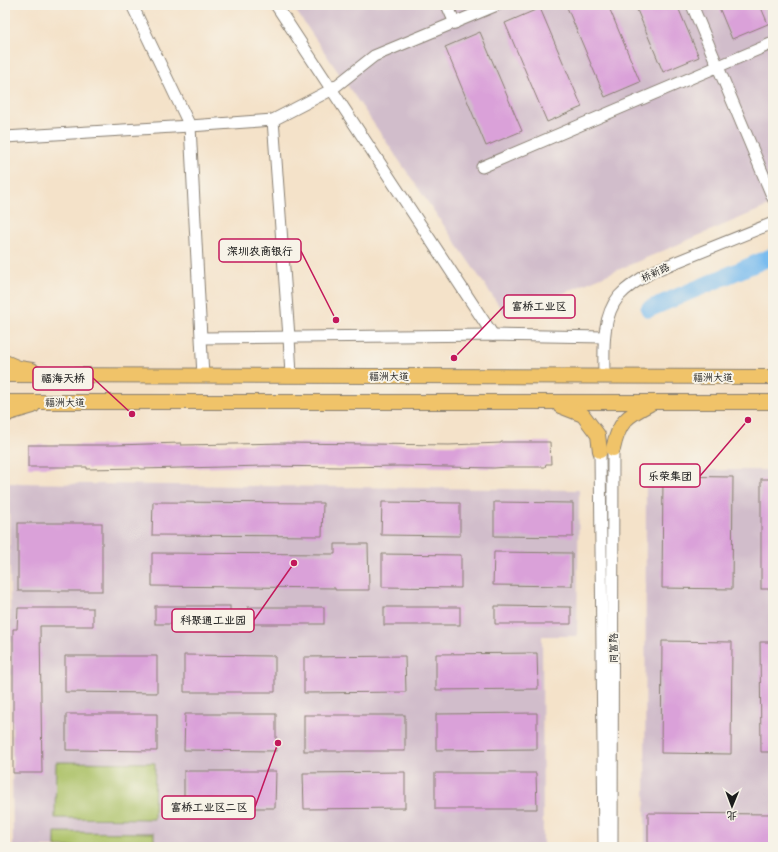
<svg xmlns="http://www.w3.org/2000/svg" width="778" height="852" viewBox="0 0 778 852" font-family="Mali,'LXGW WenKai TC',sans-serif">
	<rect width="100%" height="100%" fill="#f7f3e8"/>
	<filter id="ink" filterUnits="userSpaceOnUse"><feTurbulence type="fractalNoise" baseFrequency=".025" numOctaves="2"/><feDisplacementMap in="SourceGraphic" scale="8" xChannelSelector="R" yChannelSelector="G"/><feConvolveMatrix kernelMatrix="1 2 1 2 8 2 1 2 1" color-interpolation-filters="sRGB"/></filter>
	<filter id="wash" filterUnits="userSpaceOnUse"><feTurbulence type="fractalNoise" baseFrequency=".012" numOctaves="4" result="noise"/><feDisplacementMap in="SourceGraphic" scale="16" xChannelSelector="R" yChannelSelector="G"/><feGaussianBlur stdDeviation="0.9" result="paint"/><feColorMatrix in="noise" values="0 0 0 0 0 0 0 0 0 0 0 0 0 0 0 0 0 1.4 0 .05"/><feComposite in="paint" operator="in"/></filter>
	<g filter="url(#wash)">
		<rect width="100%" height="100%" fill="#f4e2c9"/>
		<g fill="#d1bdcb">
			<path d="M292 5H773V204L507 317Z"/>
			<path d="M646 470H773V847H645Z"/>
			<path d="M9 483 579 490 577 636H542L543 847H13Z"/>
		</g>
		<g fill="#abc166" stroke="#646e41">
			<path d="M56 762 155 763 154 819 55 818Z"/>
			<path d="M55 832 154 833V847H55Z"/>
		</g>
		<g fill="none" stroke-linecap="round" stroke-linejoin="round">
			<path stroke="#79bcef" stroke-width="17" d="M649 309 773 256"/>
		</g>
		<g id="blocks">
			<g fill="#daa1d9">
				<path d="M566 5H608L640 82 605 97Z"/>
				<path d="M635 5H677L699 57 663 72Z"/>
				<path d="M718 5H760L768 24 732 39Z"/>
				<path d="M540 8 582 107 547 122 505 23Z"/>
				<path d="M480 32 522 131 486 146 445 47Z"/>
				<path d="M501 442H550L551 464H546L545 467H508L494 468 400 466 339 467 264 466 140 469V468L87 469V467H28V445H115L181 443V445L287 443 449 445 501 443Z"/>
				<path d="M663 476 733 477 732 589 662 588Z"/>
				<rect x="761" y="479" width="12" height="110"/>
				<path d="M153 502 323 503 322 536 152 535Z"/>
				<path d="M382 502 460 503V536L381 535Z"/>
				<path d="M494 502 573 503V537L494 536Z"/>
				<rect x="18" y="523" width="84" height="68"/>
				<path d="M335 544H368L369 590H335V588L152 586V553L335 554Z"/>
				<path d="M494 552 572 553V586L493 585Z"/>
				<path d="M382 554 461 555V588L382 587Z"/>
				<rect x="155" y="606" width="75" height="18"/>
				<path d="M495 606 571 607V624H495Z"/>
				<rect x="248" y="607" width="76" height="17"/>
				<rect x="384" y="607" width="76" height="18"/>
				<path d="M18 608H93V626H40L42 773H13V629H17Z"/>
				<path d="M662 641 732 642 731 754 661 753Z"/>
				<path d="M760 642H773V752H761Z"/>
				<path d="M537 653 538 689 436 690V654Z"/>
				<path d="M184 655 275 656V692H184Z"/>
				<path d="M65 656H157V693L65 692Z"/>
				<path d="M405 656 406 692 304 693V657Z"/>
				<path d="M537 713V749L436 750V714Z"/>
				<path d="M66 714H157V751L66 750Z"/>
				<path d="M185 714H276V751L184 750Z"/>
				<rect x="304" y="715" width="101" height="36"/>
				<path d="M184 771H276L275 808H184Z"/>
				<path d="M405 772V808L304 809 303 773Z"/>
				<path d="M435 773H536L537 809H435Z"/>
				<path d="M648 813 773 814V847H648Z"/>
			</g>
		</g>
	</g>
	<g filter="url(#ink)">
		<use href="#blocks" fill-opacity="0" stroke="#887f72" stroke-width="1"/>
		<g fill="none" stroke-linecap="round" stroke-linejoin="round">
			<g stroke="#887f72" stroke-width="13">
				<g id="minor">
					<path d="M132 5 190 126 203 376"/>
					<path d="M276 5 493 335"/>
					<path d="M447 5 455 23"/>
					<path d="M692 5 773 198"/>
					<path d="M273 120 289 337 291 376"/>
					<path d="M5 137 190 126 273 120 331 90 374 56 497 5"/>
					<path d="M482 167 773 43"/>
					<path d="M202 338 493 335 604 337"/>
					<path d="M604 377C604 351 601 318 619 296 629 285 641 278 654 271L773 223"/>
					<path d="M600 451 604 847"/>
					<path d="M612 847 613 449"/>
				</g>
			</g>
			<g stroke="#887f72" stroke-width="16">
				<g id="major">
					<path d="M5 362 19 368 32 370"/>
					<path d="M5 375 773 377"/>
					<path d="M5 402H773"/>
					<path d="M560 406 583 415 598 435 600 451"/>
					<path d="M5 416 9 413 33 406"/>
					<path d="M613 449C619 422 626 416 650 404"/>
				</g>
			</g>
			<use href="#minor" stroke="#fff" stroke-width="11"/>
			<use href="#major" stroke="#f0c369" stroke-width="14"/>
		</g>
	</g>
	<g text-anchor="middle" stroke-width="4" stroke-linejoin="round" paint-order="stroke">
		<g font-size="10" fill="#1c1c1c" stroke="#f7f3e8">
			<text transform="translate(655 272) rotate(-25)" y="4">桥新路</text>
			<text x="389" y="380">福洲大道</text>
			<text x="713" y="381">福洲大道</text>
			<text x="65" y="406">福洲大道</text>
			<text transform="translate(613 648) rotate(-90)" y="4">同富路</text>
		</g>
	</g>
	<path fill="none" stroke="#c2185b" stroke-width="1.5" d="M336 320L301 251M454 358L504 306M132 414L93 378M748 420L700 476M294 563L254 620M278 743L255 807"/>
	<g fill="#c2185b" stroke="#f7f3e8" stroke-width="1.5">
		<circle cx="336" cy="320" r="4"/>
		<circle cx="454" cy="358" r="4"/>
		<circle cx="132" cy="414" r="4"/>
		<circle cx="748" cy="420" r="4"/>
		<circle cx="294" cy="563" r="4"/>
		<circle cx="278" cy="743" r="4"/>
	</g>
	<g fill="#f7f3e8" stroke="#c2185b" stroke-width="1.5">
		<rect x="219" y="239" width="82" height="23" rx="4"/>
		<rect x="504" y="295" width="71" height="23" rx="4"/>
		<rect x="33" y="367" width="60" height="23" rx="4"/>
		<rect x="640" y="464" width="60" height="23" rx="4"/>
		<rect x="172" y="609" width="82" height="23" rx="4"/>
		<rect x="162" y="796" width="93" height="23" rx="4"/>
	</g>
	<g font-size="11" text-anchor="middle" font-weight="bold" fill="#1c1c1c">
		<text x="260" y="255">深圳农商银行</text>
		<text x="539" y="310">富桥工业区</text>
		<text x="63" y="382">福海天桥</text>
		<text x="670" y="480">乐荣集团</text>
		<text x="213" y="624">科聚通工业园</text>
		<text x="209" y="811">富桥工业区二区</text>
	</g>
	<rect width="778" height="852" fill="none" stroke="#f7f3e8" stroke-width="20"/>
	<g transform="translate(732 806) rotate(181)" stroke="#f7f3e8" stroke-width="3" paint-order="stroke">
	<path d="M0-3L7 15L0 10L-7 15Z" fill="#1c1c1c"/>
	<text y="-6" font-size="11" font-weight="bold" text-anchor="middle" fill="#1c1c1c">北</text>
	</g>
</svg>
